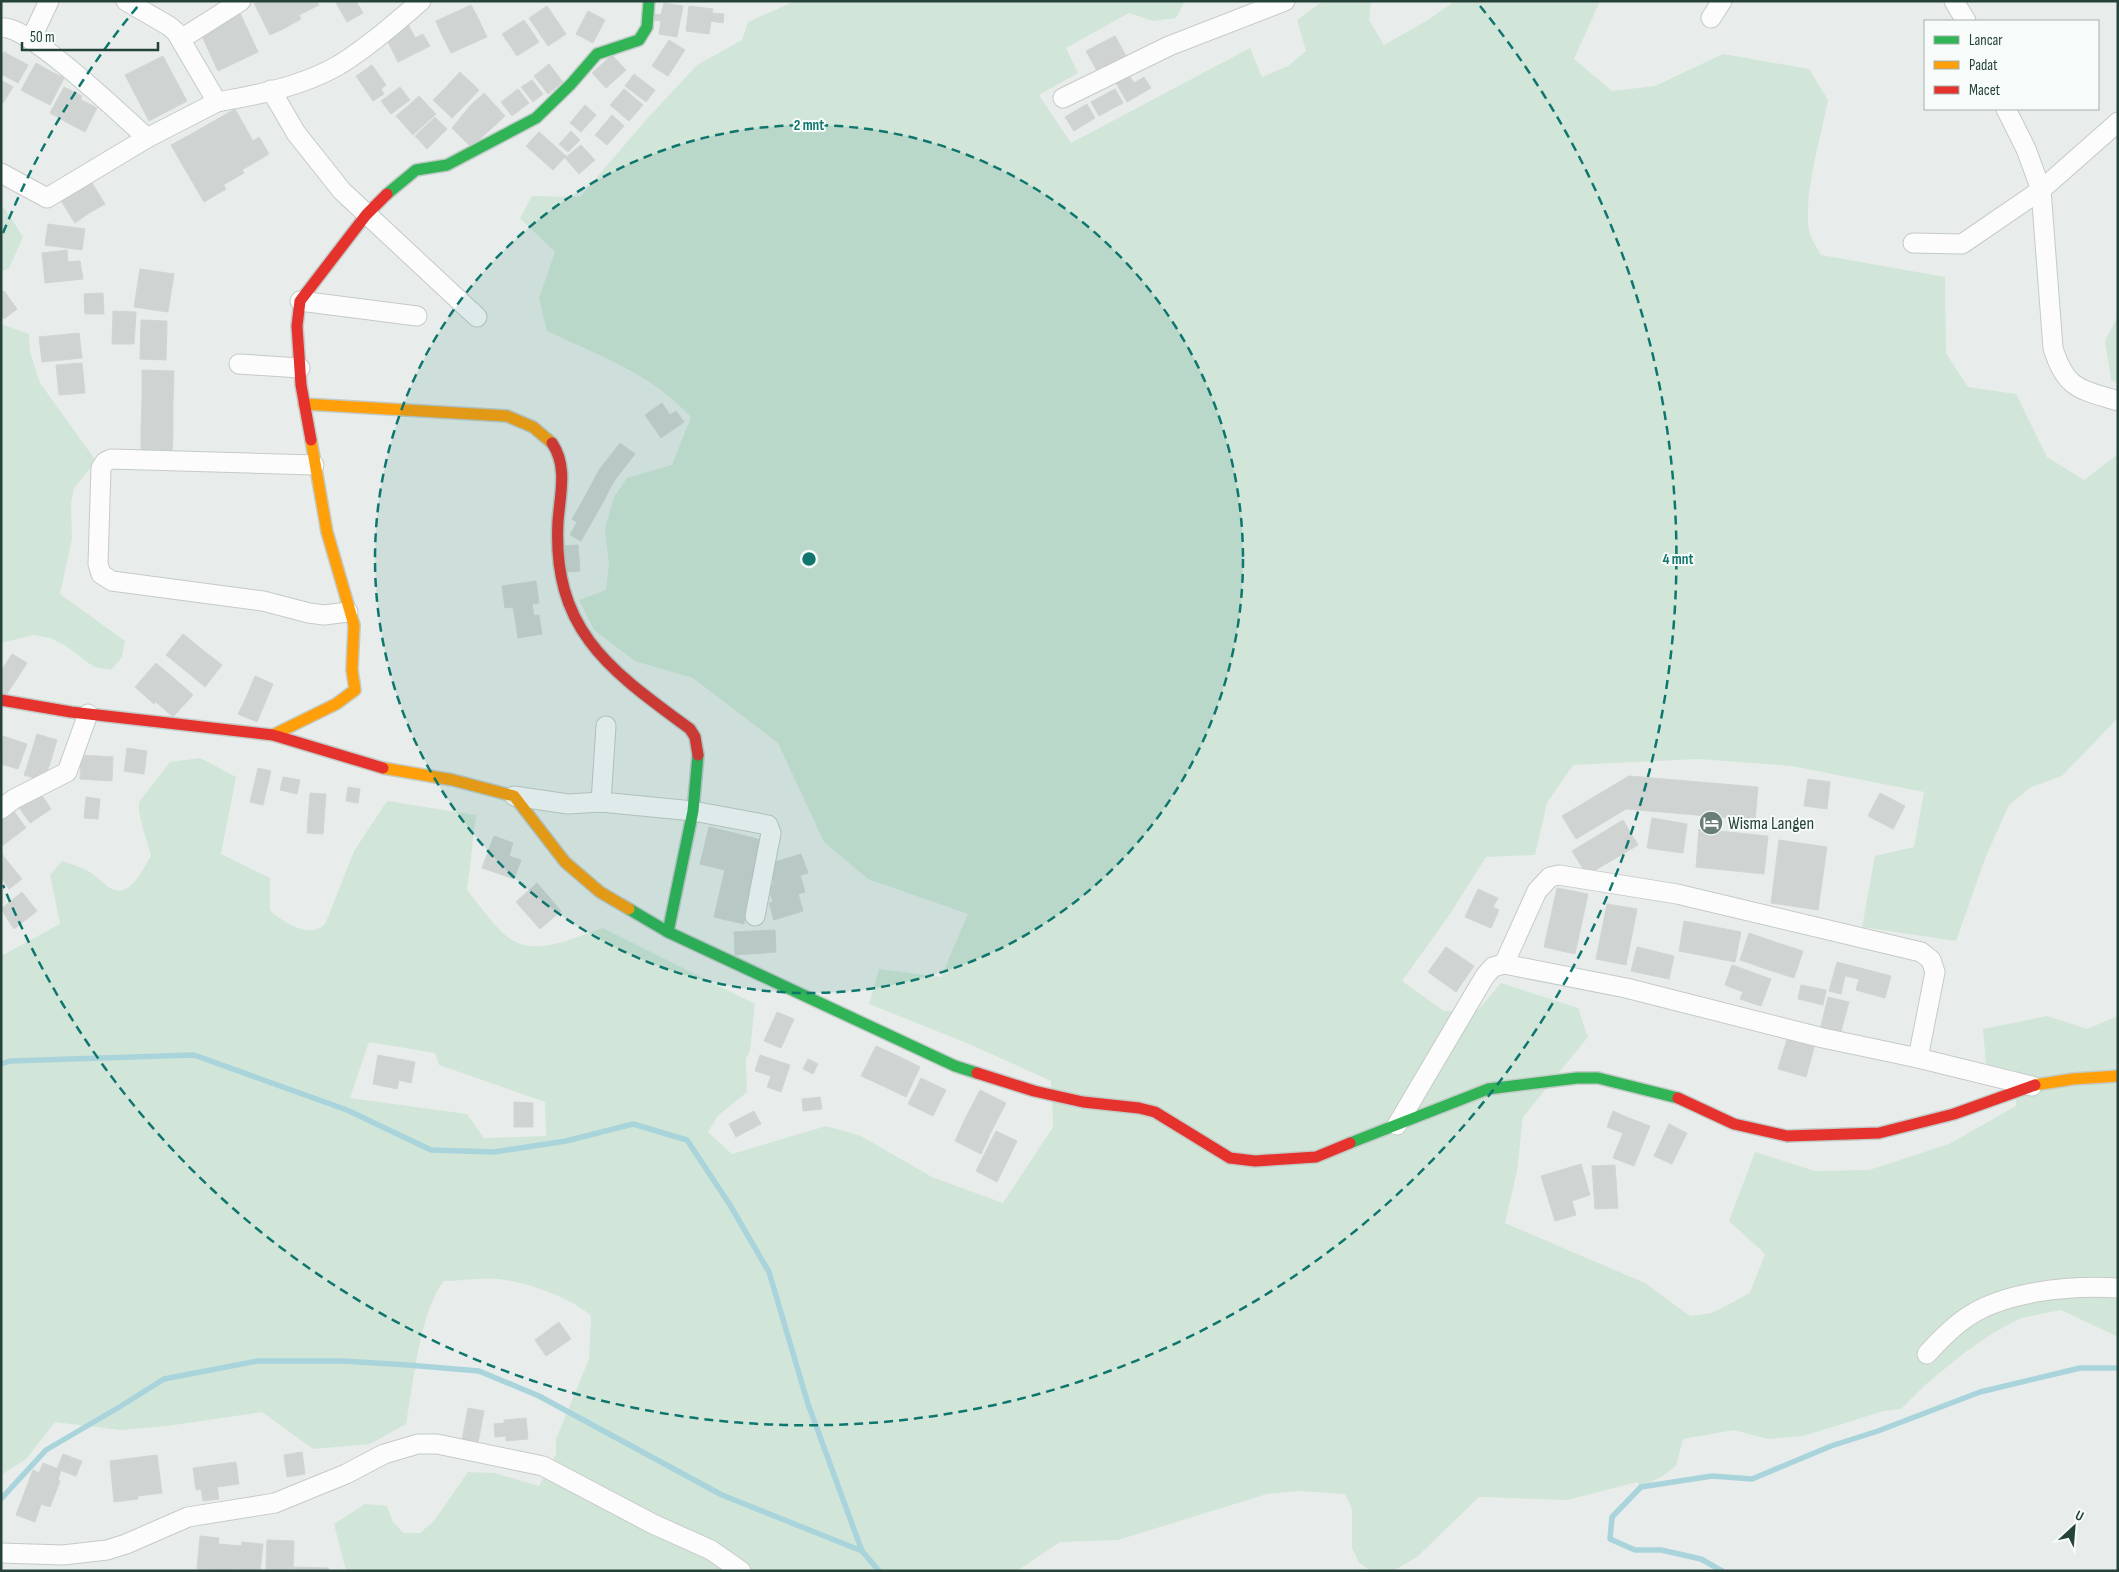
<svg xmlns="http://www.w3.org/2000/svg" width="2119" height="1572" viewBox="0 0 2119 1572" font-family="'Sofia Sans Condensed',sans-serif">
	<rect width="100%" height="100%" fill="#e8edeb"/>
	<g fill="#d1e6d8" fill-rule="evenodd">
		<path d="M795 1H1185L1176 18 1153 21 1129 13 1066 48 1078 73 1039 95 1071 143 1250 48 1262 77 1288 66 1306 51 1297 20 1323 1H1371L1369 20 1384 45 1428 20 1455 1H1600L1574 59 1612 91 1655 86 1723 54 1809 69 1828 100C1821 137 1806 185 1808 223 1809 236 1815 245 1821 255L1945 277 1946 353 1968 387 2016 394 2047 457 2084 480 2118 454V718L2062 776 2031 787 2009 805 1986 856 1956 941 1862 927 1875 856 1914 847 1924 792 1792 766 1698 759 1573 765 1547 803 1535 855 1486 857 1450 914 1402 981 1444 1011 1478 1010 1501 983 1578 1008 1588 1037 1523 1117 1517 1171 1505 1223 1645 1283 1690 1316 1712 1313 1750 1293 1765 1254 1729 1221 1755 1152 1815 1171 1869 1170 1949 1144 2016 1106V1071L1986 1064 1983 1029 2047 1016 2087 1029 2118 1016V1337L2061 1310 2021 1318 1993 1333 1964 1353 1925 1385 1901 1409 1884 1411 1803 1436 1768 1439 1734 1430 1683 1439 1676 1466 1663 1476 1641 1487 1637 1482 1567 1500 1479 1497 1417 1557 1393 1571H1371L1359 1563 1352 1548V1509L1345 1494 1299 1491 1267 1494 1118 1540 1060 1542 1017 1571H346L334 1524 365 1504 387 1506 393 1522 404 1533H420L434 1521 468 1472 495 1473 539 1486 556 1454V1439L589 1359 591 1316C572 1298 523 1281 498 1279 480 1277 461 1281 444 1281 420 1310 413 1386 406 1424L370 1444 313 1449 262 1412 167 1426 120 1430 55 1422 26 1459 1 1475V956L60 924 50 875 62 861C70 864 80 866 88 871 96 875 102 883 110 888 130 900 142 870 151 856 148 843 137 814 139 802L170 762 200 758 236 777 221 854 270 878V910C283 923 313 941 326 922L354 851 387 801 476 815 467 890C479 904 494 927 509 938 535 958 575 937 603 928L755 1004 750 1051 746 1059 747 1092 718 1116 708 1132 732 1154 826 1126 861 1136 932 1177 1003 1203 1053 1127 1051 1081 969 1044 869 1004 879 969 941 977 968 914 868 879 824 842 778 743 693 678 635 661 594 630 579 600 606 590 609 565 605 529 614 497 627 478 672 465 691 417C650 373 600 356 547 331L539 298 555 252 520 218 532 196 580 197 645 121 697 65 742 40 748 22ZM369 1042 435 1053 439 1065 545 1102 546 1136 484 1138 467 1114 350 1098Z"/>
		<path d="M1 207 5 209 23 237 9 268 1 272Z"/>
		<path d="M2118 316V382L2111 380 2105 341Z"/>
		<path d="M1 324 29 334 30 352 40 383 96 461 74 488 71 504 72 539 60 594 125 641 122 657 111 670 94 667 66 646 50 638 34 635 1 643Z"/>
	</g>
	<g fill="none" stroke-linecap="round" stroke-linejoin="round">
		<g stroke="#a9d4db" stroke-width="5.5">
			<path d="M1 1064 10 1061 194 1055 347 1110 431 1150 494 1152 566 1141 633 1124 687 1140 730 1205 769 1272 808 1404 862 1551"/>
			<path d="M1 1499 46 1450 121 1406 164 1379 257 1361H342L408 1365 479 1371 539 1396 722 1495 862 1551 879 1571"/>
			<path d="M1722 1571 1701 1559 1661 1550H1635L1610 1539 1612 1517 1641 1487 1712 1476 1752 1479 1831 1446 1878 1431 1980 1392 2080 1368H2118"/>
		</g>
	</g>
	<g fill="#cfd4d2" stroke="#d1d6d4">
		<path d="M258 1H271L285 28 270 35 254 3Z"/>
		<path d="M271 1H291L301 19 285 28Z"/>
		<path d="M291 1H317L319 5 299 15Z"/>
		<path d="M335 1H356L363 13 347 22Z"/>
		<path d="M664 3 683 6 677 37 659 34 661 21 653 20 654 14 661 15Z"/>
		<path d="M471 5 477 16 441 33 436 21Z"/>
		<path d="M547 6 566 34 548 46 529 18Z"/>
		<path d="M689 6 713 9 712 13 724 14 723 23 711 21 709 34 686 31Z"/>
		<path d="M588 11 605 20 593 43 576 34Z"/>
		<path d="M240 13 258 52 218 71 200 32Z"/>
		<path d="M477 16 487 37 451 53 441 33Z"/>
		<path d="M524 20 539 42 517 56 502 34Z"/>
		<path d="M408 24 415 38 423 34 430 46 398 62 385 36Z"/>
		<path d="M1115 36 1129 61 1100 76 1086 51Z"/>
		<path d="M669 40 685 50 668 76 652 66Z"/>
		<path d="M4 52 28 65 18 83 1 74V57Z"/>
		<path d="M612 55 626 70 606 88 592 73Z"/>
		<path d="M163 56 174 77 136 96 125 75Z"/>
		<path d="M36 63 50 71 36 98 21 90Z"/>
		<path d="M549 64 563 82 548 94 534 76Z"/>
		<path d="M372 65 386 85 381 89 384 94 373 101 356 76Z"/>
		<path d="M50 71 64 78 50 105 36 98Z"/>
		<path d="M460 72 479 90 464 106 445 88Z"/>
		<path d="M634 74 655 90 646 102 625 86Z"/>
		<path d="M1129 75 1134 83 1144 77 1151 88 1127 102 1116 83Z"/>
		<path d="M174 77 187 101 149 121 136 96Z"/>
		<path d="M1 80 13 87 3 103 1 102Z"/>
		<path d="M532 80 543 94 533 102 521 87Z"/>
		<path d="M64 87 82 96 68 123 50 113Z"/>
		<path d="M400 87 410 100 391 114 381 101Z"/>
		<path d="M445 88 464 106 452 118 433 100Z"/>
		<path d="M518 89 529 103 512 116 501 102Z"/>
		<path d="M624 89 643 105 629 121 610 105Z"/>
		<path d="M1115 89 1123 103 1099 116 1091 102Z"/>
		<path d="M484 93 505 116 491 129 470 106Z"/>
		<path d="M419 96 436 114 425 124 408 106Z"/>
		<path d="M80 99 97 108 85 132 68 123Z"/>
		<path d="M1087 104 1095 118 1074 131 1065 117Z"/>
		<path d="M585 105 596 115 581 132 570 123Z"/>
		<path d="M408 106 425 124 413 135 396 116Z"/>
		<path d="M470 106 491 129 471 147 452 128Z"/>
		<path d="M235 109 253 141 259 137 269 154 242 170 214 121Z"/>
		<path d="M612 115 624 126 607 145 595 135Z"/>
		<path d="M435 117 447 129 427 149 415 136Z"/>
		<path d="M214 121 244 173 223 185 193 133Z"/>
		<path d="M571 131 580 140 568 152 559 144Z"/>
		<path d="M539 132 566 156 553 170 526 146Z"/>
		<path d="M193 133 226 189 204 202 171 145Z"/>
		<path d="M581 145 595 160 579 174 565 158Z"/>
		<path d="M90 180 105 204 89 213 74 190Z"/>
		<path d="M74 190 89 213 75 223 60 199Z"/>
		<path d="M48 224 85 229 82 250 45 245Z"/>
		<path d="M67 250 68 262 80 261 83 279 45 283 42 253Z"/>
		<path d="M140 269 174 274 168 312 134 307Z"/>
		<path d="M4 291 17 309 4 319 1 316V293Z"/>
		<path d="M103 293 104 314H85L84 294Z"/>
		<path d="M113 311 136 312 134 344H112Z"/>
		<path d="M141 320 167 321 166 360 140 359Z"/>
		<path d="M79 333 82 358 42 362 39 337Z"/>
		<path d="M82 363 85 393 59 395 56 365Z"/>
		<path d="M142 370 174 371 173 403 142 402Z"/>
		<path d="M142 402 173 403V432L141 431Z"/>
		<path d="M662 403 670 415 676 411 684 422 661 438 645 415Z"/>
		<path d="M141 431 173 432 172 453 141 452Z"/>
		<path d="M620 443 635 454 614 481 603 502 587 493 599 470Z"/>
		<path d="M587 493 603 502 581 541 570 535 577 522 572 519Z"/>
		<path d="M578 545 580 571 563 572 561 546Z"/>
		<path d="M536 581 539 603 532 604 534 616 515 618 513 607 505 608 502 586Z"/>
		<path d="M539 615 542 634 518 638 515 618Z"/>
		<path d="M183 634 204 651 187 672 166 655Z"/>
		<path d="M204 651 222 665 205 687 187 672Z"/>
		<path d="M12 654 27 663 5 697 1 694V671Z"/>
		<path d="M156 663 176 680 154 704 135 687Z"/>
		<path d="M255 676 273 684 264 705 246 698Z"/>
		<path d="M176 680 193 695 173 717 156 702Z"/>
		<path d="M246 698 264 705 257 722 238 714Z"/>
		<path d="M37 734 57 740 50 763 30 757Z"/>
		<path d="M3 736 27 744 18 769 1 764Z"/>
		<path d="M127 748 147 751 144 774 124 771Z"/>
		<path d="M81 755 113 757 112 781 80 779Z"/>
		<path d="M30 757 50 763 44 781 24 775Z"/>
		<path d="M258 768 271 771 263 805 250 802Z"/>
		<path d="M1629 776 1758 787 1755 820 1626 809 1576 839 1562 816Z"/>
		<path d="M283 777 300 780 297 794 280 790Z"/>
		<path d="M1808 779 1830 782 1827 809 1804 806Z"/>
		<path d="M348 787 360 789 358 803 346 801Z"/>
		<path d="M39 791 51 809 30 823 18 806Z"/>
		<path d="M310 793 326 794 323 834 307 833Z"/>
		<path d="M1880 793 1905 806 1893 829 1868 816Z"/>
		<path d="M86 797 100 799 98 819 84 818Z"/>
		<path d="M13 810 26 828 2 846 1 819Z"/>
		<path d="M1652 818 1687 824 1683 853 1647 848Z"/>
		<path d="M1623 820 1638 845 1587 875 1572 851Z"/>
		<path d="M709 827 734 833 725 870 700 864Z"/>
		<path d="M1699 829 1768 836 1764 874 1696 867Z"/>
		<path d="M734 833 765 841 754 886 723 878Z"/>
		<path d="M494 836 513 843 509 856 521 860 514 879 482 868Z"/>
		<path d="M1779 840 1827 847 1818 910 1771 903Z"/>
		<path d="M1 853 13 868 1 877Z"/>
		<path d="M801 854 808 873 774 884 768 864Z"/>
		<path d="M13 868 22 879 9 889 1 877Z"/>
		<path d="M800 875 805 892 773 902 768 886Z"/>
		<path d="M723 878 754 886 744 924 714 917Z"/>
		<path d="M537 883 561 911 540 929 516 902Z"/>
		<path d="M1557 888 1588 894 1575 954 1544 947Z"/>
		<path d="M1478 889 1498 898 1493 907 1499 910 1491 928 1465 917Z"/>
		<path d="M22 892 37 911 14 929 1 909Z"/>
		<path d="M798 894 803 911 774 920 769 903Z"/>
		<path d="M1607 904 1637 909 1626 965 1596 959Z"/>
		<path d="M1684 921 1741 932 1735 962 1679 951Z"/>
		<path d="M775 930 776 952 735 955 734 932Z"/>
		<path d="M1749 933 1778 943 1769 970 1740 960Z"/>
		<path d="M1778 943 1803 951 1794 978 1769 970Z"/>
		<path d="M1446 947 1474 966 1456 992 1428 972Z"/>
		<path d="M1637 947 1674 956 1669 979 1631 971Z"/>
		<path d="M1837 962 1891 976 1885 998 1856 990 1859 979 1834 973Z"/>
		<path d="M1732 965 1771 979 1761 1006 1740 999 1743 992 1725 985Z"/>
		<path d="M1834 973 1845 976 1841 994 1829 991Z"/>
		<path d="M1801 985 1826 990 1823 1005 1798 999Z"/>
		<path d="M1828 997 1849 1002 1840 1035 1820 1030Z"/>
		<path d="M777 1012 794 1019 781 1048 764 1041Z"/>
		<path d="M1788 1036 1815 1044 1806 1077 1778 1069Z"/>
		<path d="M876 1046 898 1056 883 1086 861 1076Z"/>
		<path d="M378 1055 415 1062 411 1083 399 1080 397 1089 373 1084Z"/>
		<path d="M760 1055 790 1065 781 1092 767 1087 771 1076 755 1071Z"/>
		<path d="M898 1056 920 1067 906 1097 883 1086Z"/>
		<path d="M808 1059 818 1064 813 1074 803 1069Z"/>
		<path d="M921 1078 946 1090 933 1116 908 1104Z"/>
		<path d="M980 1090 1006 1103 991 1132 965 1119Z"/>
		<path d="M820 1097 822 1109 803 1111 802 1099Z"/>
		<path d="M514 1102 533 1103V1127H514Z"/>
		<path d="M754 1111 761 1124 736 1137 729 1124Z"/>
		<path d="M1613 1111 1629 1118 1623 1133 1607 1127Z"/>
		<path d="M1629 1118 1650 1126 1634 1166 1613 1158Z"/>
		<path d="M965 1119 991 1132 981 1154 955 1141Z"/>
		<path d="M1669 1124 1687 1133 1672 1164 1654 1156Z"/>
		<path d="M996 1131 1017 1141 997 1182 976 1171Z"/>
		<path d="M1581 1164 1590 1195 1572 1201 1576 1215 1555 1221 1541 1176Z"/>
		<path d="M1615 1165 1618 1208 1595 1209 1592 1166Z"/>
		<path d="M559 1322 571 1339 546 1356 535 1340Z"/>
		<path d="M468 1408 484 1411 478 1443 462 1440Z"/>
		<path d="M526 1418 528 1439 506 1441V1436L495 1437 494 1424 504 1423V1420Z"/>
		<path d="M302 1452 305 1474 287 1477 284 1455Z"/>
		<path d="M63 1454 82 1461 76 1476 57 1469Z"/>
		<path d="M157 1455 162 1493 138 1496 133 1458Z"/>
		<path d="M133 1458 138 1499 114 1502 110 1461Z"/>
		<path d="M236 1462 239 1484 217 1487 219 1499 203 1501 201 1489 196 1490 193 1468Z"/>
		<path d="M43 1463 61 1470 58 1480 60 1481 50 1507 41 1504 35 1522 16 1515 33 1470 39 1473Z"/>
		<path d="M200 1536 219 1538 215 1571 197 1569Z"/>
		<path d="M267 1540 294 1541 293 1567 266 1565Z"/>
		<path d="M242 1542 263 1544 260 1571H239Z"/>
		<path d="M218 1544 242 1546 239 1571H215Z"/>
		<path d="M266 1565 293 1567V1571H266Z"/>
		<path d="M293 1567 329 1568 328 1571H293Z"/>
	</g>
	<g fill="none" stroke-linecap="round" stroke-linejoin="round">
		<g stroke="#c5cac8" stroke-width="21">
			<g id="street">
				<path d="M126 1 169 26 176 32 217 102C258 95 303 86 339 65 368 47 395 23 421 1"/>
				<path d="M1954 1 1966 21"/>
				<path d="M1711 18 1722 1"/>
				<path d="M1 28C23 20 127 120 147 138"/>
				<path d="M31 39 49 1"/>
				<path d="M181 39 241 1"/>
				<path d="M271 90 296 133 342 191 477 317"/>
				<path d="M1063 98 1169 46 1285 1"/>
				<path d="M2006 109 2026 149 2041 190 2118 122"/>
				<path d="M1 173 47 198 147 138 217 102"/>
				<path d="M2041 190 2053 348C2066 390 2080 389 2118 401"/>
				<path d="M1913 243 1962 244 2041 190"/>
				<path d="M300 301 417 316"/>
				<path d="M239 364 300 368"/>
				<path d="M314 465 111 459 105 462 101 468 98 564 101 574 112 581 263 601 309 613 324 615 348 612"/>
				<path d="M514 796 568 804 601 802 693 811 768 825 771 833 755 916"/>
				<path d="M601 802 606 726"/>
				<path d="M1 809 14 799 67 772 88 714"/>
				<path d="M1504 964 1537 891 1550 877 1559 875 1677 894 1921 952 1931 960 1935 972 1918 1058"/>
				<path d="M1397 1125 1485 976 1493 967 1504 964 1626 988 1823 1038 1918 1058 2032 1086"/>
				<path d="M1927 1354C1938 1342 1949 1330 1963 1320 2001 1291 2071 1285 2118 1288"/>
				<path d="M1 1553 63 1555 107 1550 126 1544 188 1517 275 1503 346 1474 384 1454 418 1444H437L543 1466 653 1524 711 1550 741 1571"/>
			</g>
		</g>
		<g stroke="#c3cbc8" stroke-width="14">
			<g id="fast">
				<path d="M387 194 416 170 447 165 536 118 571 84 597 54 639 40 647 27 649 1"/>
				<path d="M629 909 668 932 955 1066 977 1073"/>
				<path d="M668 932 693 811 698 755"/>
				<path d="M1350 1143 1488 1089 1577 1078H1598L1678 1098"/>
			</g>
		</g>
		<g stroke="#c3cbc8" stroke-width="14">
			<g id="slow">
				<path d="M304 404 507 416 533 427 552 443"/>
				<path d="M273 735 336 704 355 690 352 670 354 625 327 532 311 440"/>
				<path d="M383 768 453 780 514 796 565 862 600 892 629 909"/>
				<path d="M2035 1085 2073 1079 2118 1076"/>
			</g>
		</g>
		<g stroke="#c3cbc8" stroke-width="14">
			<g id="jam">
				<path d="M311 440 301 385 297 326 300 301 366 215 387 194"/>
				<path d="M552 443C568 466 560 495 558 521 552 631 610 670 690 729L695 737 698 755"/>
				<path d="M1 700 71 712 273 735 383 768"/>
				<path d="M977 1073 1034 1091 1083 1102 1139 1108 1155 1112 1230 1158 1255 1161 1316 1157 1350 1143"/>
				<path d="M1678 1098 1734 1124 1787 1136 1879 1133 1954 1114 2035 1085"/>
			</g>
		</g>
		<use href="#street" stroke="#fcfcfc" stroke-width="19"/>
		<use href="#fast" stroke="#30b455" stroke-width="11"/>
		<use href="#slow" stroke="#ff9f0a" stroke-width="11"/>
		<use href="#jam" stroke="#e5322d" stroke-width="11"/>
	</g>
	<circle cx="809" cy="559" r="434" fill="#0f766e" fill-opacity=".12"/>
	<g fill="none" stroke="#0f766e" stroke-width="2.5" stroke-dasharray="9 6">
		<circle cx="809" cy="559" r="434"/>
		<path d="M3 233A869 869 0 0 1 138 6M1480 6A869 869 0 1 1 3 885"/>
	</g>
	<defs>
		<g id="hotel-disc" transform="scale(1.25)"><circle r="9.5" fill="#697e78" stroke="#f7fbf9"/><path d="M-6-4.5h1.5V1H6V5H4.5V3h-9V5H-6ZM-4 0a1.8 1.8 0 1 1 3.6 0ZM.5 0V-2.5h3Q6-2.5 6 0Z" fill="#fff"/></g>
	</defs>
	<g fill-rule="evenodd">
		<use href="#hotel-disc" x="1711" y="823"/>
	</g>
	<g text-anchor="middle" stroke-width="4" stroke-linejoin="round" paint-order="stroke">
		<g font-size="18" fill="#24423a" stroke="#f7fbf9" text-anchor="start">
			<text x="1728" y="829">Wisma Langen</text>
		</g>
	</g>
	<circle cx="809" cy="559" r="8" fill="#0f766e" stroke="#f7fbf9" stroke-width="2.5"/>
	<g font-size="15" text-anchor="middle" font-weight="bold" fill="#0f766e" stroke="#f7fbf9" stroke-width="4" stroke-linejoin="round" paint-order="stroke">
		<text x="809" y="130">2 mnt</text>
		<text x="1678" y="564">4 mnt</text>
	</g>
	<rect width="2119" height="1572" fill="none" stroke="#24423a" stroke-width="5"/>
	<rect x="1924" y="20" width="175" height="90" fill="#f7fbf9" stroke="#a3b1ad"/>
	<rect x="1934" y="36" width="25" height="8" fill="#30b455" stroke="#a3b1ad"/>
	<text x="1969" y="45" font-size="15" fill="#24423a">Lancar</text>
	<rect x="1934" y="61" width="25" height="8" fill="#ff9f0a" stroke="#a3b1ad"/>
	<text x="1969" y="70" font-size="15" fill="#24423a">Padat</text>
	<rect x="1934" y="86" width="25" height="8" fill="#e5322d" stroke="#a3b1ad"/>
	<text x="1969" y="95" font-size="15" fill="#24423a">Macet</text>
	<g transform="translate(2074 1527) rotate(26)" stroke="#f7fbf9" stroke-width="4" paint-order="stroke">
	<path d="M0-4L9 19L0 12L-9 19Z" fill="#24423a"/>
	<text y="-8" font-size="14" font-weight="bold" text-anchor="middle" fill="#24423a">U</text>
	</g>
	<path d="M22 42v8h136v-8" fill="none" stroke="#24423a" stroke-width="2.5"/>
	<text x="30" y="42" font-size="15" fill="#24423a" stroke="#f7fbf9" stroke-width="4" paint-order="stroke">50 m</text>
</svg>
